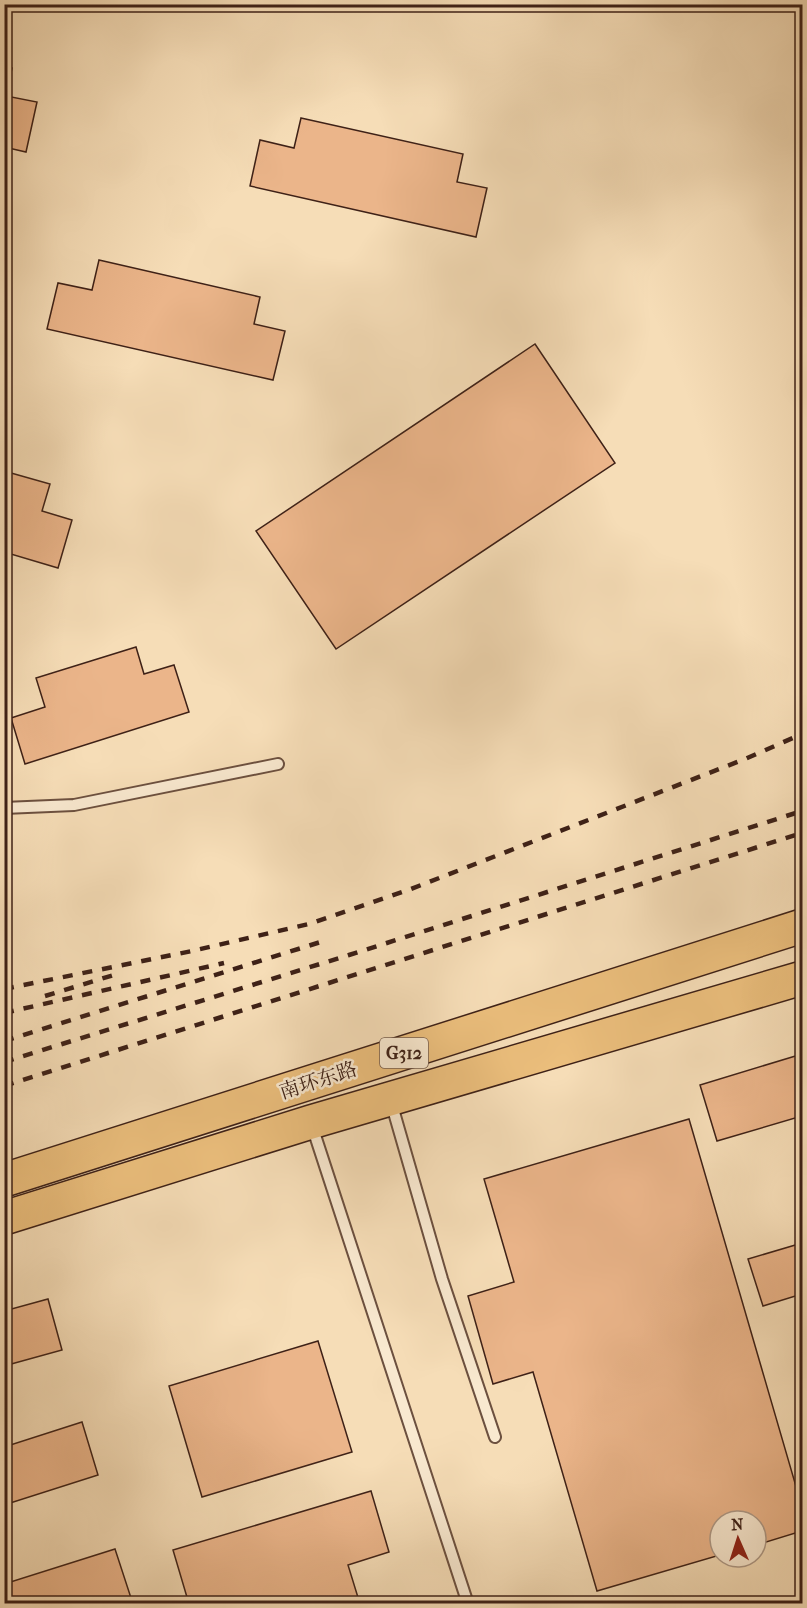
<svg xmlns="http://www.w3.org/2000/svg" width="807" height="1608" viewBox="0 0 807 1608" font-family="'IM FELL French Canon','Noto Serif SC',serif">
	<rect width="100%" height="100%" fill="#f6ddb7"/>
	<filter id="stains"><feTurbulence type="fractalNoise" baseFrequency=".00333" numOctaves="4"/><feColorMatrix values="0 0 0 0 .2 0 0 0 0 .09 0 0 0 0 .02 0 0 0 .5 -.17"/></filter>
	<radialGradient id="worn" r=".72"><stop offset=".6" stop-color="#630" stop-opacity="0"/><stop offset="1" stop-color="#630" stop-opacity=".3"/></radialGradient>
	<g fill="#ebb58a" stroke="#3e2117" stroke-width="1.5">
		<path d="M4 66 12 68 6 96 37 102 26 152 4 147Z"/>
		<path d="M301 118 463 154 457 182 487 188 476 237 250 186 260 140 294 148Z"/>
		<path d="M99 260 260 297 254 324 285 331 273 380 47 329 58 283 92 290Z"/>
		<path d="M535 344 615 463 336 649 256 531Z"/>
		<path d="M4 471 50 484 42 511 72 520 58 568 4 552Z"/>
		<path d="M136 647 144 674 174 665 189 712 25 764 11 718 45 707 36 678Z"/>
		<path d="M802 1054V1116L717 1141 700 1085Z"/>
		<path d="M689 1119 802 1507V1531L756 1545V1521H720V1555L597 1591 533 1372 493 1384 468 1296 514 1282 484 1179Z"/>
		<path d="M802 1243V1294L763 1306 748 1259Z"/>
		<path d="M48 1299 62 1350 4 1366V1311Z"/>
		<path d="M318 1341 352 1452 202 1497 169 1386Z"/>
		<path d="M82 1422 98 1475 4 1505V1447Z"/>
		<path d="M371 1491 389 1552 348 1565 360 1604H189L173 1550Z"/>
		<path d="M115 1549 132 1601 123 1604H4V1584Z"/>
	</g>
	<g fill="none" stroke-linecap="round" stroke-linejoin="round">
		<g stroke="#6c503f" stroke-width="14">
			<g id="service">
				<path d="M4 808 74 805 278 764"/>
				<path d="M391 1102 442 1279 495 1437"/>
				<path d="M312 1126 468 1604"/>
			</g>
		</g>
		<g stroke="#3e2117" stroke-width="36">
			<g id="trunk">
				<path d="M4 1180 802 926"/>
				<path d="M4 1218 311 1122 802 978"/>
			</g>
		</g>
		<use href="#service" stroke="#f9e9d0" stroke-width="10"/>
		<use href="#trunk" stroke="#ebbe7c" stroke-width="33"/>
		<g stroke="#3e2117" stroke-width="4.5" stroke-dasharray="10 10" stroke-linecap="butt">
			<path d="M4 989 192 951 309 924 411 889 745 759 802 734"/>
			<path d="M45 996 117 974"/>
			<path d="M4 1013 224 963"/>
			<path d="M4 1041 327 940"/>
			<path d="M4 1062 349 955 802 811"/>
			<path d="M4 1086 802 833"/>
		</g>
	</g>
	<g text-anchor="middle" stroke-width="5" stroke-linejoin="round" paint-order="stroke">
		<rect fill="#f9e9d0" stroke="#765d4e" stroke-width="1.5" x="380" y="1038" width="48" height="30" rx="4.5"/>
		<g font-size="18" font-weight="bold" fill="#3e2117">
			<text x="404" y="1059">G312</text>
		</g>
		<g font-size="20" fill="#3e2117" stroke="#f9e9d0">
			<text transform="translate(318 1080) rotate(-18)" y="7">南环东路</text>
		</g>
	</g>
	<rect width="807" height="1608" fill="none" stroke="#f6ddb7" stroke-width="24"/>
	<rect x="6" y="6" width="795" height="1596" fill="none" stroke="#3e2117" stroke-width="3"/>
	<rect x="12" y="12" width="783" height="1584" fill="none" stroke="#3e2117" stroke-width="1.5"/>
	<g transform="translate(738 1539) rotate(357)"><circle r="28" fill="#f9e9d0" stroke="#ae9986" stroke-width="1.5"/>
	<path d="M0-4.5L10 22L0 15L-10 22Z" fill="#8f2418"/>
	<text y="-9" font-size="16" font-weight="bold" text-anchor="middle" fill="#3e2117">N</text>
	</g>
	<rect width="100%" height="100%" filter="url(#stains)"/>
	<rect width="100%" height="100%" fill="url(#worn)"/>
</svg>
